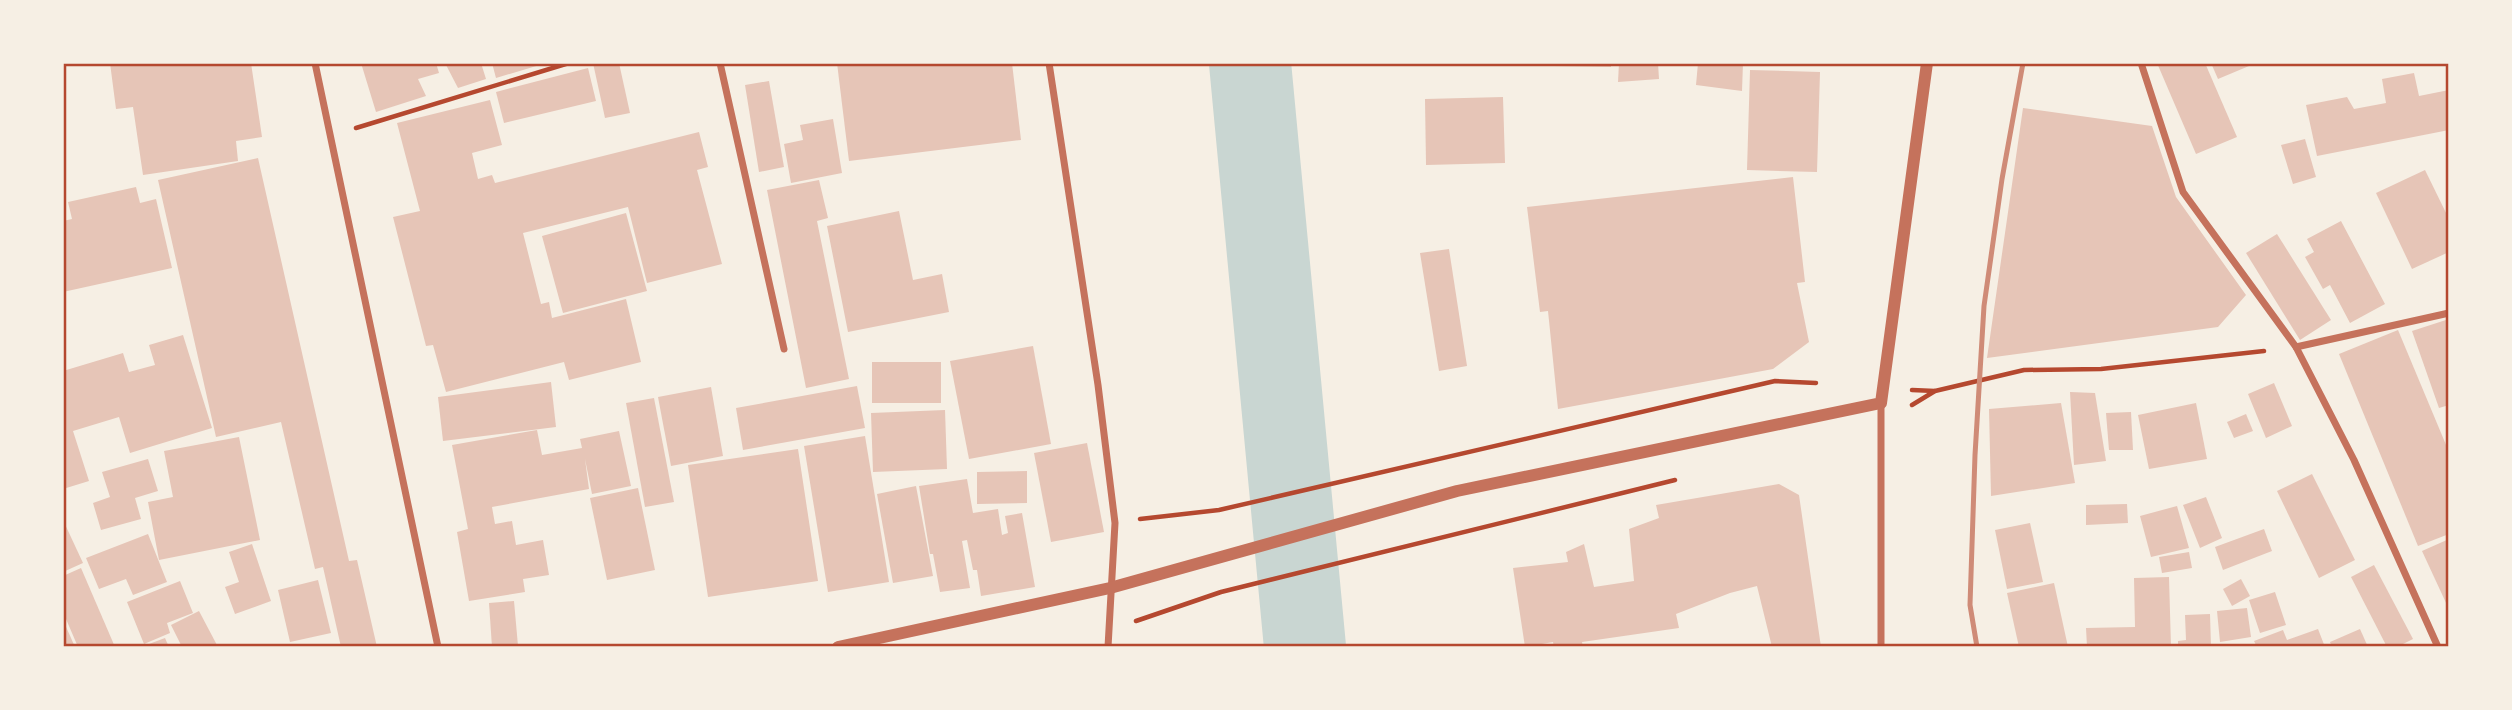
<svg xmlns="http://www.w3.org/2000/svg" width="2512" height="710" viewBox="0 0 2512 710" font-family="'Exo 2',sans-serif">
	<rect width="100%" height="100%" fill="#f6efe4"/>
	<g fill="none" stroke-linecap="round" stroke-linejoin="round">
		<path stroke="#c9d6d2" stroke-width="82" d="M1250 63 1305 647"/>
	</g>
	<g fill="#e6c5b7">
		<path d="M110 63H251L262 137 236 141 238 161 143 175 133 107 116 109Z"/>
		<path d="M361 63H436L439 73 418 79 426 96 376 112Z"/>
		<path d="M445 63H481L486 79 458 88Z"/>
		<path d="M492 63H543V64L496 78Z"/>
		<path d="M593 63H619L630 113 605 118Z"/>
		<path d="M837 63H1012L1021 140 849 161Z"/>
		<path d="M1554 63H1611V67L1554 66Z"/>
		<path d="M1619 63H1658L1659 79 1618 82Z"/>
		<path d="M1698 63H1743L1742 91 1696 85Z"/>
		<path d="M2157 63H2205L2237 137 2196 154Z"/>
		<path d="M2211 63H2247L2249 66 2218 79Z"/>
		<path d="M588 68 596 101 504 123 496 92Z"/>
		<path d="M1750 70 1820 72 1817 172 1747 170Z"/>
		<path d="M2414 73 2419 96 2449 90V130L2317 156 2306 105 2347 97 2354 109 2386 103 2382 79Z"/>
		<path d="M769 81 784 167 759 172 745 85Z"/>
		<path d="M1503 97 1505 163 1426 165 1425 99Z"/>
		<path d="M490 100 502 145 472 153 478 179 492 175 495 183 699 132 708 167 697 170 722 264 647 283 628 207 523 233 541 304 549 302 552 318 626 299 641 362 569 380 564 362 446 392 433 345 426 346 393 217 420 211 397 123Z"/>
		<path d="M2023 108 2152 126 2176 197 2246 295 2218 327 1987 358Z"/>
		<path d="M833 119 842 173 791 183 784 144 803 140 800 125Z"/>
		<path d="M2305 139 2316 177 2293 184 2281 145Z"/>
		<path d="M258 158 349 561 357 560 377 647H341L323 567 315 569 281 422 216 437 158 180Z"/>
		<path d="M2425 170 2449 219V252L2412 269 2376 193Z"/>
		<path d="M1793 177 1805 282 1797 283 1809 342 1773 369 1558 409 1548 311 1540 312 1527 207Z"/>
		<path d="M819 180 828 218 817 221 849 379 806 388 767 190Z"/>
		<path d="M136 187 140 203 156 199 172 268 63 292V221L72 219 68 202Z"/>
		<path d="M899 211 913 280 942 274 949 312 848 332 827 226Z"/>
		<path d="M626 213 647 291 563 313 542 236Z"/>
		<path d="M2341 221 2385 304 2350 323 2330 285 2323 289 2305 257 2314 252 2307 239Z"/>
		<path d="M2277 234 2331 320 2300 340 2246 253Z"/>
		<path d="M1449 249 1467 366 1439 371 1420 253Z"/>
		<path d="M2449 319V405L2439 408 2412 331Z"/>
		<path d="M2398 330 2449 452V534L2418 546 2339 354Z"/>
		<path d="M183 335 212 428 130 453 119 417 73 431 89 481 63 489V371L123 353 129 372 155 365 149 345Z"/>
		<path d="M1033 346 1051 444 969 459 950 361Z"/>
		<rect x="872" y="362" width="69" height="41"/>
		<path d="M551 382 556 427 443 441 438 397Z"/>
		<path d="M2274 383 2292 426 2266 438 2248 394Z"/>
		<path d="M857 386 865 428 743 450 736 408Z"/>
		<path d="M711 387 723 456 671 466 658 397Z"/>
		<path d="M2070 392 2095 393 2106 461 2074 465Z"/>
		<path d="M654 398 674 502 645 507 626 403Z"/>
		<path d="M2061 403 2075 483 1991 496 1989 409Z"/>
		<path d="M2196 403 2207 459 2149 469 2138 415Z"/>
		<path d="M945 410 947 469 873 472 871 413Z"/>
		<path d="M2131 412 2133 450H2109L2106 413Z"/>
		<path d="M2246 414 2253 431 2234 438 2227 422Z"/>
		<path d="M537 430 542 455 582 448 580 439 619 431 631 486 592 494 585 459 589 489 492 507 495 524 512 521 516 545 543 540 549 575 523 579 525 592 469 601 457 532 468 529 452 445Z"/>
		<path d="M865 436 889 582 828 592 804 446Z"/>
		<path d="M239 437 260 540 159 560 148 502 173 497 164 451Z"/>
		<path d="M1087 443 1104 532 1051 542 1034 453Z"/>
		<path d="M798 449 818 581 708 597 688 465Z"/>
		<path d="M148 459 158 491 135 498 141 519 101 530 93 503 110 497 102 472Z"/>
		<path d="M1027 471V503L977 504V472Z"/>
		<path d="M2312 474 2355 560 2319 578 2277 491Z"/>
		<path d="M967 479 973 513 998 509 1002 535 1008 533 1005 516 1022 513 1035 587 981 596 977 570H973L967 540 962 541 970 588 940 592 933 554H930L919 486Z"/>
		<path d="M1779 484 1799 495 1821 647H1772L1757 586 1730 593 1676 614 1679 628 1582 642 1583 647H1554L1553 642 1525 647 1513 568 1568 562 1566 552 1584 544 1594 587 1634 581 1629 529 1659 518 1656 505Z"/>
		<path d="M916 486 933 576 893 583 877 494Z"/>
		<path d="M638 488 655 570 607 580 590 498Z"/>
		<path d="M2206 497 2222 538 2200 548 2183 505Z"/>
		<path d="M2127 504 2128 523 2086 525V505Z"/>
		<path d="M2177 506 2189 548 2151 557 2140 516Z"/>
		<path d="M63 520 83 563 63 572Z"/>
		<path d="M2030 523 2043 582 2007 589 1995 530Z"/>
		<path d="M2264 529 2272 551 2223 570 2215 547Z"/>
		<path d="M148 534 167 582 133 595 126 579 99 589 86 558Z"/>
		<path d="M2449 539V604L2447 605 2422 551Z"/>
		<path d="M252 544 271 601 235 614 225 587 239 582 229 552Z"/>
		<path d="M2189 552 2192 568 2162 573 2159 557Z"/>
		<path d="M2374 565 2413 639 2397 647H2387L2351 577Z"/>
		<path d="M81 568 115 647H78L63 612V576Z"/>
		<path d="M2169 577 2171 647H2087L2086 628 2135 627 2134 578Z"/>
		<path d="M2241 579 2250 596 2232 606 2223 589Z"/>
		<path d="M318 580 331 633 290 642 278 590Z"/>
		<path d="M180 581 193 613 167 623 170 633 144 644 127 602Z"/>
		<path d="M2054 583 2068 647H2019L2007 593Z"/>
		<path d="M2275 592 2286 625 2260 633 2249 600Z"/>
		<path d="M514 601 518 646 492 647 489 603Z"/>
		<path d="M2247 608 2251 637 2220 642 2217 611Z"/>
		<path d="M199 611 218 647H182L171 625Z"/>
		<path d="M2210 614 2211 647H2178V641L2186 640 2185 615Z"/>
		<path d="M63 620 75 647H63Z"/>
		<path d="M2318 629 2325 647H2257L2254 641 2283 630 2287 640Z"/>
		<path d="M2360 629 2368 647H2332L2330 642Z"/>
		<path d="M165 638 169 647H141Z"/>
	</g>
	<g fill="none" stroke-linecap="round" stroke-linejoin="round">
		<g stroke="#b5482f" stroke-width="4.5">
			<path d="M356 128 569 63"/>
			<path d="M1912 390 1935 391"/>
			<path d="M1912 405 1935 391 2024 370 2101 369 2264 351"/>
			<path d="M1140 519 1219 510 1775 381 1816 383"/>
			<path d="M1136 621 1221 592 1675 480"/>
		</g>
		<g stroke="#c5725c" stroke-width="7">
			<path d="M315 63 438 647"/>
			<path d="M720 63 784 349"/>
			<path d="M1049 63 1098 385 1115 523 1108 647"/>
			<path d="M2141 63 2183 192 2296 347 2354 460 2438 647"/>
			<path d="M2296 347 2449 313"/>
			<path d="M1881 403V647"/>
		</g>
		<path stroke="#c5725c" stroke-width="12" d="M838 647 1110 588 1457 491 1881 403 1927 63"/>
		<path stroke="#cf8b77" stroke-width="5" d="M1977 647 1970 605 1975 455 1984 306 2002 179 2023 63"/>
	</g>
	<rect width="2512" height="710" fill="none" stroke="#f6efe4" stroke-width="130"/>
	<rect x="65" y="65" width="2382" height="580" fill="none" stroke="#b5482f" stroke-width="2.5"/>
</svg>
